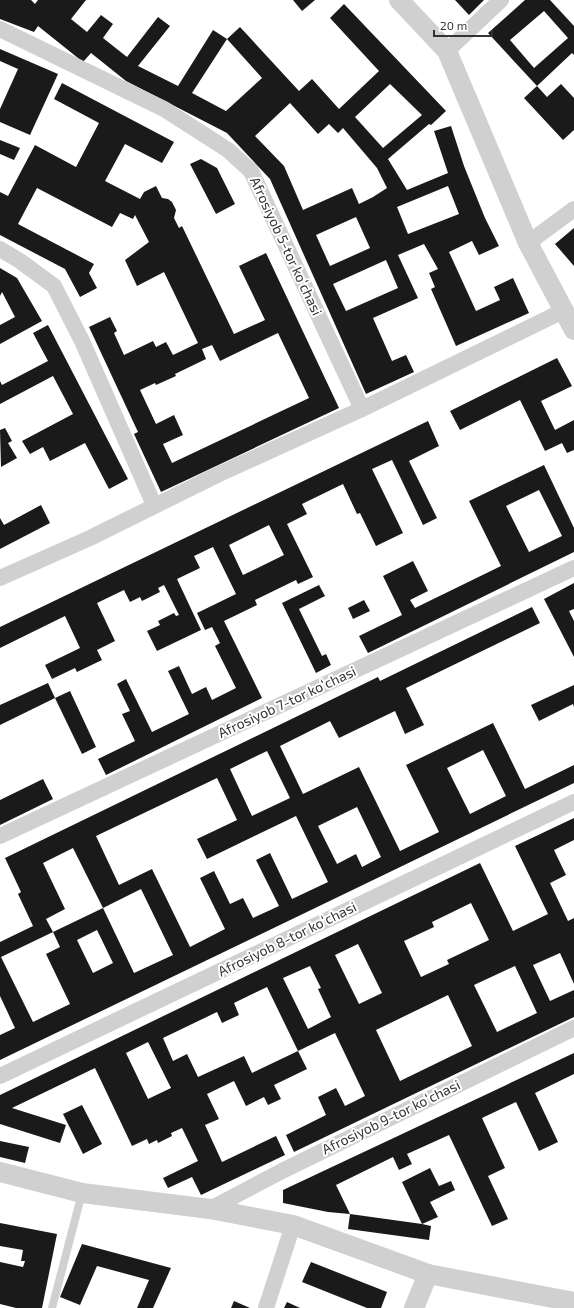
<svg xmlns="http://www.w3.org/2000/svg" width="574" height="1308" viewBox="0 0 574 1308" font-family="'Exo 2',sans-serif">
	<rect width="100%" height="100%" fill="#fff"/>
	<g fill="#1a1a1a" fill-rule="evenodd">
		<path d="M0 0H31L35 4 38 0H86L71 19 87 32 101 15 113 24 103 38 127 57 158 17 170 26 138 66 178 86 213 30 227 39 192 93 226 111 262 78 227 39 240 27 299 91 312 79 339 109 379 71 330 18 344 4 446 111 431 125 429 124 388 159 407 190 448 173 434 131 451 126 464 166 485 218 499 246 479 255 472 241 449 252 476 311 500 300 494 287 513 278 529 313 456 346 431 289 435 287 429 273 438 269 424 244 398 255 418 298 373 318 392 361 406 355 414 372 366 394 270 179 227 133 126 81 91 53 83 62 38 26 34 32 0 19ZM390 84 422 115 383 148 355 117ZM290 103 318 134 329 124 338 133 343 128 377 168 387 188 373 197 359 204 352 188 303 210 284 166 255 136ZM448 186 459 214 408 234 397 207ZM356 217 370 248 330 266 316 235ZM386 260 398 288 346 311 333 284Z"/>
		<path d="M293 0H315L302 11Z"/>
		<path d="M455 0H484L469 15Z"/>
		<path d="M525 0H550L574 26V55L572 53 537 86 547 97 561 84 574 98V130L563 140 524 98 537 86 488 33ZM544 11 568 38 534 68 510 40Z"/>
		<path d="M0 49 58 74 30 135 0 122V109L18 69 0 61Z"/>
		<path d="M62 83 174 142 162 163 125 144 105 181 140 199 144 192 156 186 162 198 168 199 172 202 176 210 174 218 179 228 182 226 234 334 265 320 239 266 266 253 339 408 161 492 134 434 138 432 89 327 110 317 117 331 114 333 124 355 153 341 156 347 166 342 173 355 198 343 164 272 137 286 125 260 149 242 135 215 133 219 120 213 112 227 37 188 18 224 94 264 89 273 97 288 80 297 65 269 0 235V192L8 196 35 145 76 167 99 123 54 99ZM278 333 309 398 172 463 163 444 183 435 174 415 156 424 140 390 155 383 156 385 176 376 175 374 206 359 202 349 212 345 220 361Z"/>
		<path d="M0 140 20 148 14 160 0 154Z"/>
		<path d="M201 159 217 168 235 204 216 214 190 164Z"/>
		<path d="M574 228V266L555 244Z"/>
		<path d="M0 268 17 278 42 321 0 344V325L15 317 2 292 0 296Z"/>
		<path d="M48 325 128 479 109 489 85 443 50 461 43 447 30 454 22 441 73 414 53 376 0 404V381L2 385 48 361 33 333Z"/>
		<path d="M557 358 572 386 541 401 555 430 574 420V450L567 453 562 443 545 451 520 400 460 430 450 411Z"/>
		<path d="M428 421 439 446 409 461 437 518 423 525 392 460 372 469 403 533 376 546 360 513 357 514 343 484 302 504 307 514 287 524 313 577 298 584 296 580 255 600 257 605 224 621 262 698 106 775 98 759 135 741 122 714 130 711 117 684 126 679 152 732 189 714 168 671 179 666 192 694 206 687 212 700 236 688 215 646 220 643 212 627 205 630 197 613 236 594 213 547 194 556 200 568 177 579 201 630 157 651 147 631 160 625 158 621 174 613 176 616 179 615 164 585 158 588 160 592 142 601 140 597 130 602 124 590 97 603 115 641 97 650 102 660 77 672 75 668 52 679 45 665 80 648 65 616 0 648V627ZM269 525 284 555 243 575 229 545Z"/>
		<path d="M5 428 12 441 8 443 17 458 1 467 0 430Z"/>
		<path d="M544 465 574 528V552L368 653 359 636 402 615 383 576 413 561 428 591 410 600 415 608 501 566 469 501ZM539 490 562 536 529 552 506 506Z"/>
		<path d="M41 505 50 523 0 549V518L4 525Z"/>
		<path d="M574 583V609L569 611 574 621V657L544 599Z"/>
		<path d="M319 585 325 596 299 609 322 656 326 654 331 665 316 673 282 603Z"/>
		<path d="M364 600 370 611 353 619 348 608Z"/>
		<path d="M532 607 540 623 406 688 424 725 405 734 395 711 339 738 330 721 280 746 303 794 359 767 400 851 439 832 406 765 493 723 525 789 574 765V783L0 1060V1035L15 1028 0 996V942L33 926 18 894 21 892 5 858 378 677 380 681ZM483 750 506 796 470 814 447 768ZM267 751 290 798 252 816 230 769ZM217 778 237 820 197 839 207 859 296 816 328 882 292 899 270 853 256 860 279 906 253 918 243 898 230 904 214 871 200 878 225 929 190 947 152 869 119 885 96 836ZM357 807 381 857 362 867 356 854 337 864 318 826ZM73 848 103 908 141 889 173 955 134 973 103 908 53 932 60 947 46 954 70 1004 33 1022 1 957 53 932 46 919 65 909 43 863ZM97 930 113 963 93 973 77 940Z"/>
		<path d="M48 683 55 698 0 725V705Z"/>
		<path d="M574 685V707L573 704 539 721 531 705Z"/>
		<path d="M70 691 96 747 82 754 55 698Z"/>
		<path d="M43 779 53 799 0 825V800Z"/>
		<path d="M574 818V840L554 850 566 875 550 883 568 921 574 918V984L560 953 533 965 550 1001 574 990V1017L294 1152 286 1135 326 1115 318 1097 336 1088 345 1106 365 1096 335 1033 298 1051 267 987 234 1003 239 1015 222 1023 217 1012 163 1038 173 1061 187 1054 198 1077 244 1056 252 1073 298 1051 307 1069 274 1085 281 1099 268 1105 264 1097 246 1106 234 1081 207 1094 219 1119 205 1125 222 1162 276 1136 285 1155 201 1195 192 1177 168 1188 163 1178 198 1161 182 1128 171 1133 172 1136 158 1143 157 1140 149 1144 147 1139 132 1146 95 1068 12 1108 66 1125 60 1143 0 1124V1095L480 863 513 931 548 914 515 846ZM471 903 489 940 447 960 449 964 421 977 404 941 434 927 432 922ZM358 944 382 993 359 1004 335 955ZM310 966 321 988 318 989 331 1017 308 1029 283 978ZM515 966 537 1013 497 1032 474 985ZM448 995 472 1046 400 1081 376 1030ZM148 1042 171 1088 148 1099 126 1053Z"/>
		<path d="M574 1053V1074L535 1093 558 1142 539 1151 516 1102 482 1118 505 1168 488 1176 508 1219 492 1226 449 1135 407 1154 412 1164 399 1170 393 1157 336 1185 350 1214 328 1212 283 1203V1190Z"/>
		<path d="M82 1105 102 1144 83 1154 63 1114Z"/>
		<path d="M0 1141 29 1147 25 1163 0 1157Z"/>
		<path d="M430 1168 439 1186 451 1181 455 1190 430 1202 438 1217 422 1224 431 1226 429 1240 348 1229 350 1214 422 1224 402 1182Z"/>
		<path d="M0 1223 57 1234 42 1308H16L0 1304V1262L23 1267 25 1261H21L23 1250 0 1246Z"/>
		<path d="M82 1244 171 1268 153 1308H137L149 1280 97 1266 80 1305 60 1297Z"/>
		<path d="M311 1262 387 1292 381 1308H367L302 1282Z"/>
		<path d="M234 1301 250 1308H231Z"/>
		<path d="M287 1302 300 1308H284Z"/>
	</g>
	<g fill="none" stroke-linecap="round" stroke-linejoin="round">
		<path stroke="#d0d0d0" stroke-width="8" d="M52 1308 82 1193"/>
		<g stroke="#d0d0d0" stroke-width="16">
			<path d="M0 29 164 109 228 150 251 171 362 409"/>
			<path d="M447 51 501 0"/>
			<path d="M528 243 574 209"/>
			<path d="M0 249 20 261 54 286 82 341 154 505"/>
			<path d="M0 578 90 538 217 475 362 409 563 311"/>
			<path d="M0 836 574 568"/>
			<path d="M0 1076 574 802"/>
			<path d="M210 1209 282 1171 574 1028"/>
			<path d="M266 1308 293 1225"/>
		</g>
		<g stroke="#d0d0d0" stroke-width="20">
			<path d="M399 0 447 51 528 243 574 330"/>
			<path d="M0 1172 82 1193 210 1209 293 1225 428 1274 574 1302"/>
			<path d="M414 1308 428 1274"/>
		</g>
	</g>
	<g text-anchor="middle" stroke-width="4" stroke-linejoin="round" paint-order="stroke">
		<g font-size="14" fill="#333" stroke="#fff">
			<text transform="translate(286 246) rotate(65)" y="5">Afrosiyob 5-tor koʻchasi</text>
			<text transform="translate(287 702) rotate(-25)" y="5">Afrosiyob 7-tor koʻchasi</text>
			<text transform="translate(287 939) rotate(-26)" y="5">Afrosiyob 8-tor koʻchasi</text>
			<text transform="translate(391 1117) rotate(-26)" y="5">Afrosiyob 9-tor koʻchasi</text>
		</g>
	</g>
	<path d="M434 30v6h58v-6" fill="none" stroke="#333333" stroke-width="2"/>
	<text x="440" y="30" font-size="12" fill="#333333" stroke="#ffffff" stroke-width="3" paint-order="stroke">20 m</text>
</svg>
